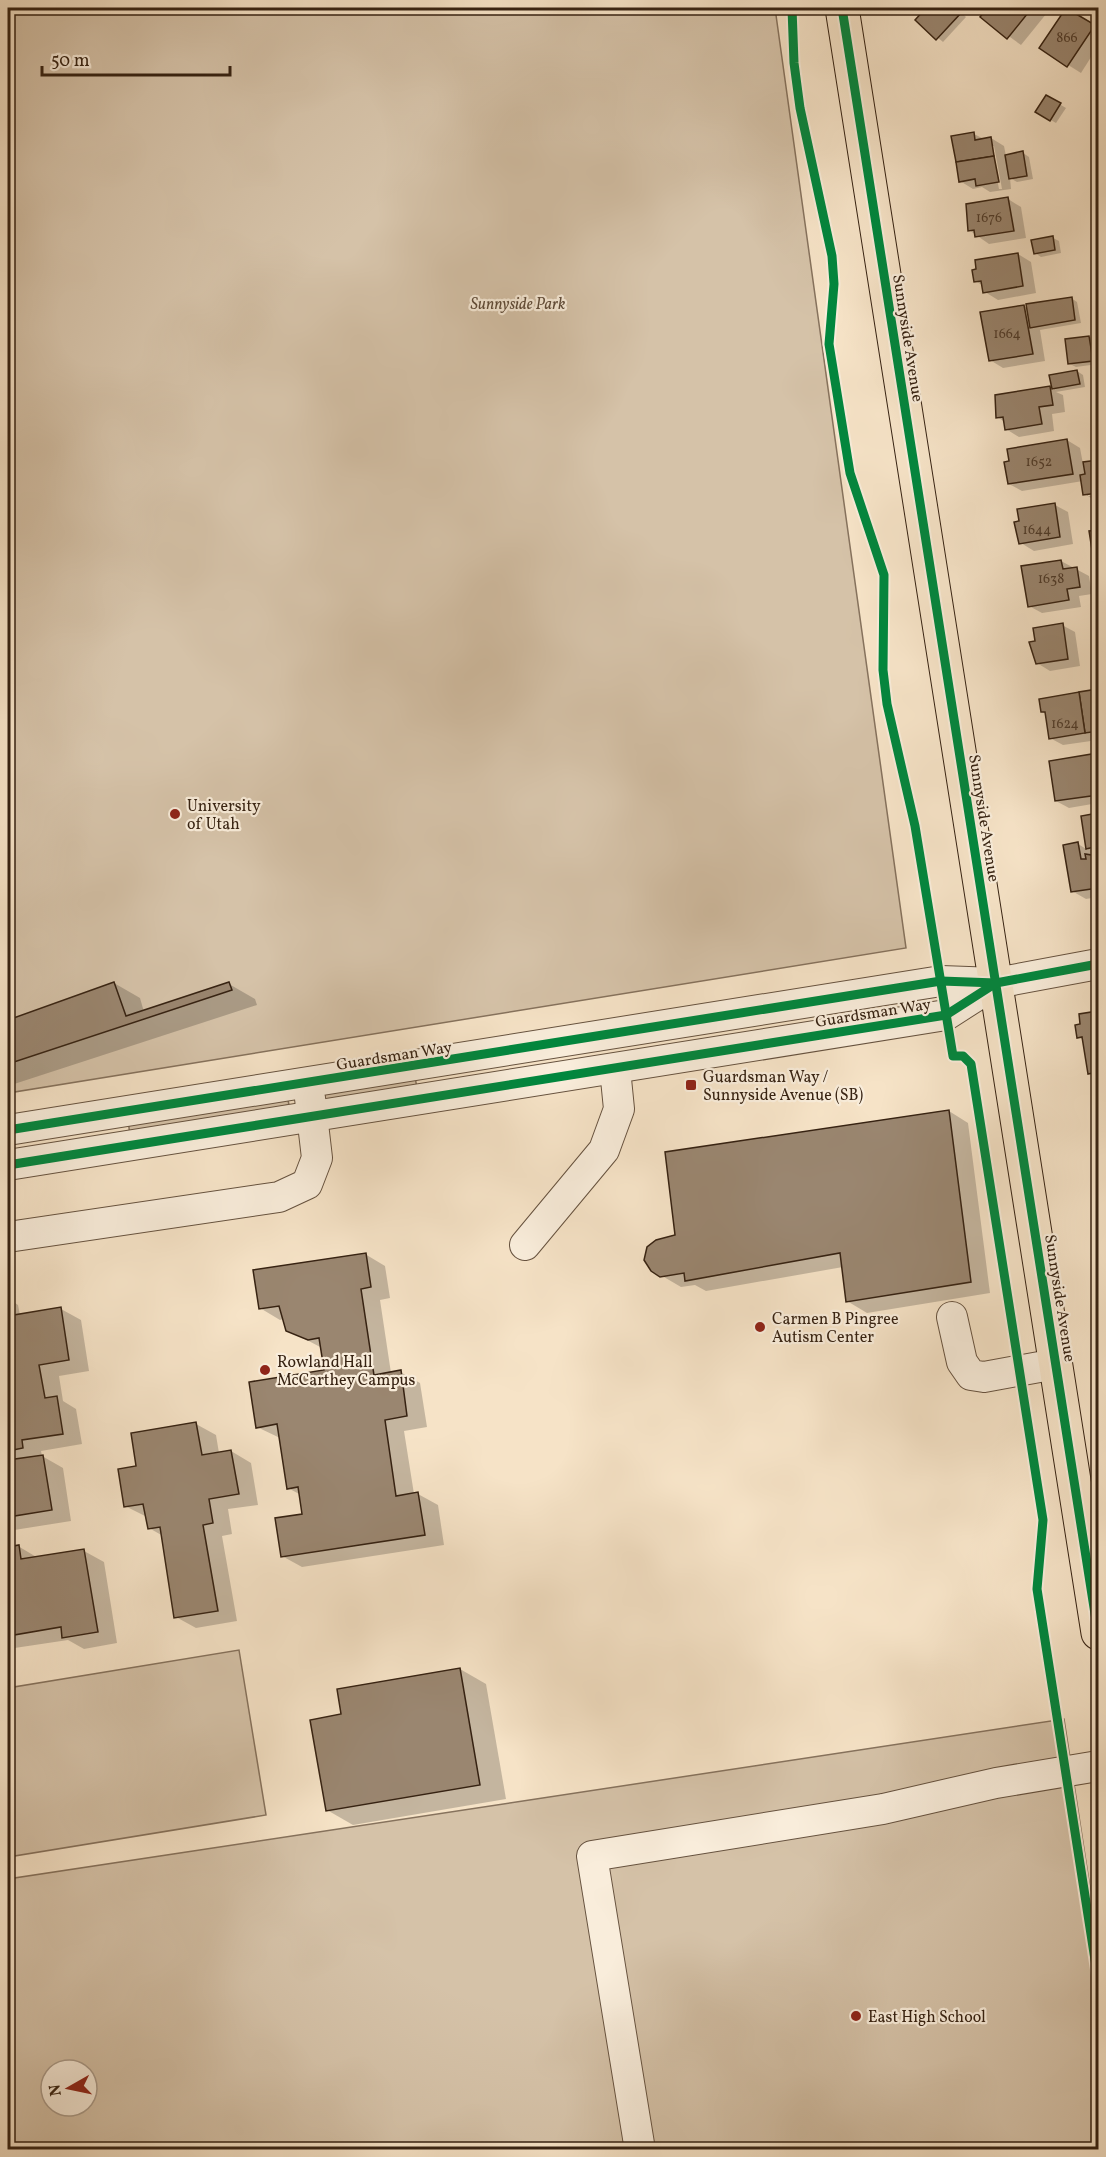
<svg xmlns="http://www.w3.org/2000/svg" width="1106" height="2157" viewBox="0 0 1106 2157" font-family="Vollkorn,serif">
	<rect width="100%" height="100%" fill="#f6e3c7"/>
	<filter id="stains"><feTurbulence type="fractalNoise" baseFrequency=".00333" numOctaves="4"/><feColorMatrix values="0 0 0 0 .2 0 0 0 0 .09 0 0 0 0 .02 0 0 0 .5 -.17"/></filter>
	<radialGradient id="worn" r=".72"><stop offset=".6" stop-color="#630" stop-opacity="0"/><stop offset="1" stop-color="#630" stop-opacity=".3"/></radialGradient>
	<g fill="#d5c2a8" stroke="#86725d" stroke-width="1.5" fill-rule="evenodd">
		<path d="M8 8H775L906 948 8 1093Z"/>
		<path d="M415 1077 417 1088 327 1106 322 1089Z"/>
		<path d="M288 1100 289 1105 130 1137 128 1118Z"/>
		<path d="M239 1650 266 1815 8 1857V1688Z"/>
		<path d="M1064 1719 1098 1940V2149L8 2150V1879ZM51 2070H87V2106H51Z"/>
	</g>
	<g fill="#0003" fill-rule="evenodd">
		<path d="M928 8H956L966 17 943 42 917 20Z"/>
		<path d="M989 8H1051L1021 45 982 17Z"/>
		<path d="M1080 16 1098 29V46L1081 73 1041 48Z"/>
		<path d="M1047 97 1066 108 1056 123 1037 112Z"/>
		<path d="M974 134 984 139 991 138 1004 146 1006 156 1023 153 1029 157 1033 179 1017 182 1010 178 1011 189 990 192 982 187 973 189 960 181ZM991 146H994L1002 189H999Z"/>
		<path d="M1008 199 1021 207 1026 238 989 244 969 230Z"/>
		<path d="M1053 238 1059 241 1061 253 1041 257 1035 253Z"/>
		<path d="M1018 254 1031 262 1036 293 998 300 985 292 984 286 975 281Z"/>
		<path d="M1071 298 1077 302 1081 323 1040 330 1045 361 1003 368 990 360 1024 306 1029 309Z"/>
		<path d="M1089 337 1098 339V364L1076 367 1070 364Z"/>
		<path d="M1077 371 1083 375 1085 387 1056 392 1063 395 1065 412 1052 414 1054 431 1019 437 1006 429 1005 422 997 417 1050 388 1054 390 1051 376Z"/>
		<path d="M1067 440 1080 448 1083 464 1098 461V492L1088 493V496L1098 495V497L1091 498 1085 494 1083 481 1022 491 1009 484 1011 462Z"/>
		<path d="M1055 505 1068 512 1073 544 1034 551 1021 543Z"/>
		<path d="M1061 561 1089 576 1092 594 1079 596 1081 607 1042 613 1029 606Z"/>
		<path d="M1098 579V598L1096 580Z"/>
		<path d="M1062 625 1075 632 1080 666 1050 671 1037 663Z"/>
		<path d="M1098 690V740L1063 745 1050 738 1046 714 1042 711 1040 700Z"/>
		<path d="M1098 755V803L1069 808 1056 801 1050 763Z"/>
		<path d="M1098 815V850H1091L1092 855 1098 858V897L1086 899 1072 891 1078 844 1088 850 1082 817Z"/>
		<path d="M114 983 140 998 144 1012 229 984 255 999 257 1005 8 1086V1022Z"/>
		<path d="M1098 1013V1079L1089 1073 1084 1040 1078 1037 1082 1025 1080 1016Z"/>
		<path d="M1098 1107V1125L1096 1108Z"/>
		<path d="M949 1111 968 1123 990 1293 867 1313 847 1301 843 1267 706 1291 695 1285 681 1287 652 1270 677 1236Z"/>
		<path d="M365 1254 385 1266 390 1298 380 1300 391 1373 400 1372 420 1383 427 1427 404 1431 414 1494H418L438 1505 444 1545 302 1567 282 1556 303 1515 301 1495 288 1488 280 1438 257 1427 326 1371 322 1348 288 1330 284 1319 280 1320 260 1308Z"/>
		<path d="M8 1298 18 1305 20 1315 61 1309 81 1320 89 1371 59 1376 63 1401 76 1409 82 1444 41 1451 42 1456 63 1468 71 1521 8 1531Z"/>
		<path d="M196 1424 216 1435 219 1453 231 1451 251 1463 258 1505 228 1509 232 1534 222 1536 237 1621 196 1628 176 1617 163 1536 149 1528 147 1517 125 1506 138 1467Z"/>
		<path d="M18 1546 38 1558 84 1551 104 1562 117 1643 84 1649 68 1640 8 1649V1548Z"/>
		<path d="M460 1669 486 1684 506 1799 353 1825 327 1810 343 1715Z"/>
	</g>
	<g fill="#9a8670" stroke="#362212" stroke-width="1.5">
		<path d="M926 8H955L961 13 936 40 915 20Z"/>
		<path d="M987 8H1032L1007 39 980 17Z"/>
		<path d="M1066 8 1095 25 1067 67 1039 48Z"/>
		<path d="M1046 95 1061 103 1050 121 1035 112Z"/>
		<path d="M974 132 975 140 991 137 994 156 956 162 951 136Z"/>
		<path d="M1023 151 1027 176 1009 179 1005 155Z"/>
		<path d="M994 156 999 182 976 186 975 179 959 182 956 162Z"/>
		<path d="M1008 197 1014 231 975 237 974 230 968 231 966 204Z"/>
		<path d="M1053 236 1055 250 1034 254 1031 240Z"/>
		<path d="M1018 253 1023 286 983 293 981 281 974 282 972 270 976 269 975 260Z"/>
		<path d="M1072 297 1075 320 1030 328 1026 304Z"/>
		<path d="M1024 305 1033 354 989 361 980 312Z"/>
		<path d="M1089 336 1093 361 1068 364 1065 339Z"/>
		<path d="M1077 370 1080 384 1052 389 1049 375Z"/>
		<path d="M1050 386 1053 405 1039 407 1042 424 1005 430 1003 417 996 418 995 395Z"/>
		<path d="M1067 439 1073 474 1008 484 1004 462 1009 461 1007 449Z"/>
		<path d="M1098 460V493L1083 495 1080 475 1085 474 1083 462Z"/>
		<path d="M1055 503 1060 537 1019 544 1014 522 1019 521 1017 509Z"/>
		<path d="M1098 530V549L1092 550 1089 531Z"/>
		<path d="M1061 560 1063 569 1077 567 1080 587 1067 589 1069 600 1028 607 1021 566Z"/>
		<path d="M1063 623 1068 659 1036 664 1029 642 1035 641 1033 628Z"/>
		<path d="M1098 689V731L1085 733 1079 692Z"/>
		<path d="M1079 692 1085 733 1049 739 1045 712H1041L1039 699Z"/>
		<path d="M1098 753V795L1055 801 1049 761Z"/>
		<path d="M1098 813V846L1086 849 1081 816Z"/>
		<path d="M1078 842 1081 859H1086L1085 854 1098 856V888L1071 892 1063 845Z"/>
		<path d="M114 982 126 1016 229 982 232 990 8 1064V1020Z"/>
		<path d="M1098 1011V1072L1088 1074 1082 1037 1077 1038 1075 1025 1080 1024 1079 1014Z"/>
		<path d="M949 1110 971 1282 846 1302 840 1253 685 1281 684 1273 660 1277 651 1271 644 1260 647 1247 656 1240 675 1235 665 1152Z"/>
		<path d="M366 1253 371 1287 361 1289 374 1375 401 1370 407 1416 385 1420 396 1496 418 1492 425 1535 281 1557 275 1518 302 1514 298 1487 287 1489 277 1424 256 1428 249 1382 324 1370 319 1338 308 1340 286 1331 279 1306 259 1309 253 1270Z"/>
		<path d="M61 1307 69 1360 39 1365 45 1398 57 1396 63 1434 22 1440 23 1448 8 1451V1316Z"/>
		<path d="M196 1422 202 1455 231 1450 239 1494 209 1499 213 1523 203 1525 218 1611 174 1618 160 1527 148 1529 143 1504 124 1507 118 1469 136 1466 131 1433Z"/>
		<path d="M43 1455 52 1510 8 1517V1460Z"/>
		<path d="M19 1545 21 1559 84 1549 98 1632 62 1638 61 1627 8 1636V1547Z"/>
		<path d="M460 1668 480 1785 326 1811 310 1720 341 1714 337 1689Z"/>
	</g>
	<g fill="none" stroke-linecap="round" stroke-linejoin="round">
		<g stroke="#66523f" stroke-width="32">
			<g id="minor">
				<path d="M8 1130 941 981 996 983 1098 964"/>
				<path d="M8 1165 946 1015 996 983"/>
				<path d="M8 1237 279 1197 307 1184 317 1158 310 1098"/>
				<path d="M525 1245 604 1150 619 1109 615 1069"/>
				<path d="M952 1317 962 1362 971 1375 984 1377 1056 1364"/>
				<path d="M640 2150 592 1856 883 1809 996 1783 1098 1766"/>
			</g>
		</g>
		<g stroke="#362212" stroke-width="35">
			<path id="major" d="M842 8 1098 1633"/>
		</g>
		<use href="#minor" stroke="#f9eddb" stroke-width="30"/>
		<use href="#major" stroke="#f6e3c7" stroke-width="33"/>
		<g stroke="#f9eddb" stroke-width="13">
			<g id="cycleway">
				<path d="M792 8 794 63 800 108 832 256 834 284 829 344 850 473 884 575 883 670 887 704 915 826 953 1056H963L971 1064 1043 1520 1037 1589 1098 1979"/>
				<path d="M842 8 1098 1633"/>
				<path d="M8 1130 941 981 996 983 1098 964"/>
				<path d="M8 1165 946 1015 996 983"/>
			</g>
		</g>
		<use href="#cycleway" stroke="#00873e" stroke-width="9"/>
	</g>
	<g fill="#8f2418" stroke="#f9eddb" stroke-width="2">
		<circle cx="175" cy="814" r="6"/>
		<rect x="685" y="1079" width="12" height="12" rx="3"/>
		<circle cx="760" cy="1327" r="6"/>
		<circle cx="265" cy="1370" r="6"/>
		<circle cx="856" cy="2016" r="6"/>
	</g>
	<g text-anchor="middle" stroke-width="4.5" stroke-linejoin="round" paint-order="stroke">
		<g font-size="14" fill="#4f3b2a">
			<text x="1067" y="42">866</text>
			<text x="989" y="222">1676</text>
			<text x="1007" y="338">1664</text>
			<text x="1039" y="466">1652</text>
			<text x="1037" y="534">1644</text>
			<text x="1051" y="583">1638</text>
			<text x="1065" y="728">1624</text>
		</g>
		<g font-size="16" font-style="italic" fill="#5e4a38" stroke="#f9eddb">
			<text x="518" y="309">Sunnyside Park</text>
		</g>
		<g font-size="16" fill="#362212" stroke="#f9eddb">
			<text transform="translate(909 338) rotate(81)" y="6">Sunnyside Avenue</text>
			<text transform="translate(985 818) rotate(81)" y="6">Sunnyside Avenue</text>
			<text transform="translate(873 1012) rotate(-9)" y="6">Guardsman Way</text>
			<text transform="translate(394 1055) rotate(-9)" y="6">Guardsman Way</text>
			<text transform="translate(1061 1298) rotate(81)" y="6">Sunnyside Avenue</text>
		</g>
		<g font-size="16" fill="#362212" stroke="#f9eddb" text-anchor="start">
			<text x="187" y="811">University<tspan x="187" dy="18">of Utah</tspan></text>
			<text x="703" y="1082">Guardsman Way /<tspan x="703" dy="18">Sunnyside Avenue (SB)</tspan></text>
			<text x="772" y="1324">Carmen B Pingree<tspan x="772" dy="18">Autism Center</tspan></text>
			<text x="277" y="1367">Rowland Hall<tspan x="277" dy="18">McCarthey Campus</tspan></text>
			<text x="868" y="2022">East High School</text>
		</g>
	</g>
	<rect width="1106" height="2157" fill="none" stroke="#f6e3c7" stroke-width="30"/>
	<rect x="9" y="9" width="1088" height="2139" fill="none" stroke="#362212" stroke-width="3"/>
	<rect x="15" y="15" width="1076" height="2127" fill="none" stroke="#362212" stroke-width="1.5"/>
	<g transform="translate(69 2088) rotate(261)"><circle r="28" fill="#f9eddb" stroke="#ab9c8b" stroke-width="1.5"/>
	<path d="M0-4.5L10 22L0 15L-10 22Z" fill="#8f2418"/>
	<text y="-9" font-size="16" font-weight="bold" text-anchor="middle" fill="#362212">N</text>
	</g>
	<path d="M42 66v9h188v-9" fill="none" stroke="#362212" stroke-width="3"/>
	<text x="51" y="66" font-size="18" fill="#362212" stroke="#f9eddb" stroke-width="4.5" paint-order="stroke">50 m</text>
	<rect width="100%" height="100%" filter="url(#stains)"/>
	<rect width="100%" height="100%" fill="url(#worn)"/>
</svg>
